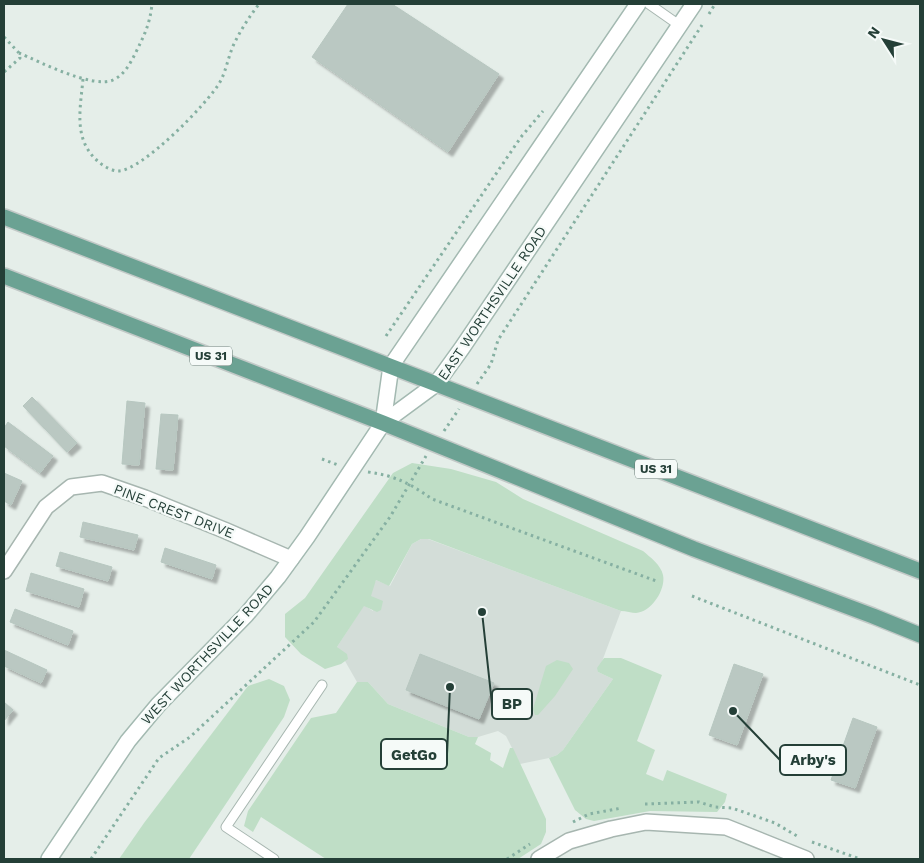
<svg xmlns="http://www.w3.org/2000/svg" width="924" height="863" viewBox="0 0 924 863" font-family="'Work Sans',sans-serif">
	<defs>
		<filter id="shadow"><feDropShadow dx="4.5" dy="4.5" stdDeviation="1" flood-color="#0004"/></filter>
	</defs>
	<rect width="100%" height="100%" fill="#e5eee9"/>
	<path fill="#d3ddd8" d="M423 538 428 539 621 611 598 672 613 679 563 750 557 755 549 758 520 764 506 736 498 731 478 737H469L388 704 368 682H357L337 647 364 605 373 611 369 594 376 580 390 586 412 544Z"/>
	<g fill="#bfdec6">
		<path d="M412 463 451 469 496 482 523 499 643 551C650 557 661 565 663 575 666 589 652 612 636 613 632 613 626 611 621 611L429 539H421L412 544 389 586 376 580 371 596 383 601 381 610 377 612 364 606 337 647 347 654 348 659 341 664 325 669 301 654 285 637V614L305 598 393 473Z"/>
		<path d="M604 658H621L662 675 637 741 655 750 646 774 663 781 667 770 727 794 725 802 717 812 650 811 594 821 586 819 575 810 549 758 557 755 563 750 613 679 598 672 597 668Z"/>
		<path d="M557 660 569 663 573 669 555 696 538 715H535L533 709 546 666Z"/>
		<path d="M269 679 284 686 290 700 284 717 189 859H119L144 823 248 686Z"/>
		<path d="M357 682H368L388 704 469 737H478L475 744 491 753 490 760 503 768 510 748H513L546 819V832L541 844 518 859H326L261 817 253 832 244 826 248 811 311 718 336 713Z"/>
	</g>
	<g fill="#bac8c2" stroke="#b7c7c0" filter="url(#shadow)">
		<path d="M348 4H392L499 74 448 152 312 57Z"/>
		<path d="M32 397 77 443 67 452 23 406Z"/>
		<path d="M127 401 145 403 139 465 122 464Z"/>
		<path d="M161 414 178 415 173 470 156 469Z"/>
		<path d="M8 422 53 456 40 473 4 446V428Z"/>
		<path d="M4 473 22 481 11 505 4 501Z"/>
		<path d="M83 522 138 535 134 550 80 537Z"/>
		<path d="M165 548 216 565 212 579 161 562Z"/>
		<path d="M60 552 112 567 108 581 56 566Z"/>
		<path d="M31 573 84 589 79 607 26 591Z"/>
		<path d="M15 609 73 631 68 645 10 622Z"/>
		<path d="M4 650 47 670 41 683 4 666Z"/>
		<path d="M420 654 494 683 479 719 406 690Z"/>
		<path d="M734 664 763 674 737 745 709 735Z"/>
		<path d="M4 702 13 710 4 721Z"/>
		<path d="M853 718 877 727 855 788 831 780Z"/>
	</g>
	<g fill="none" stroke-linecap="round" stroke-linejoin="round">
		<g stroke="#a7b6b0" stroke-width="11">
			<g id="service">
				<path d="M649 4 679 25"/>
				<path d="M274 859 226 827 322 685"/>
			</g>
		</g>
		<g stroke="#a7b6b0" stroke-width="18">
			<g id="minor">
				<path d="M4 571 46 507 71 487 102 483 145 498 224 530 291 559"/>
				<path d="M539 859 569 841 611 829 646 822 726 827 806 859"/>
			</g>
		</g>
		<g stroke="#a3b9b1" stroke-width="18">
			<g id="secondary">
				<path d="M383 423 391 366 638 4"/>
				<path d="M49 859 128 741 158 705 246 615 278 577 307 537 383 423 436 384 462 348 694 4"/>
			</g>
		</g>
		<g stroke="#c2c9c7" stroke-width="18">
			<g id="primary">
				<path d="M4 217 920 571"/>
				<path d="M4 276 383 423 694 549 873 616 920 635"/>
			</g>
		</g>
		<g stroke="#86b0a2" stroke-width="3" stroke-dasharray="2.5 4" stroke-linecap="butt">
			<path d="M709 14 715 4"/>
			<path d="M4 37 19 53 20 58 4 72"/>
			<path d="M19 53C40 62 93 89 113 80 124 75 130 64 135 54 144 36 150 24 152 4"/>
			<path d="M83 79C80 112 72 144 104 166 108 168 113 171 118 171 142 171 208 103 220 82 226 71 228 58 233 46 240 31 249 17 259 4"/>
			<path d="M386 336 521 137 543 111"/>
			<path d="M477 384 491 364 498 340 702 25"/>
			<path d="M444 431 459 409"/>
			<path d="M322 459 338 465"/>
			<path d="M368 472C396 476 409 483 432 499L659 582"/>
			<path d="M692 596 920 685"/>
			<path d="M645 804 699 802 715 807 732 808 775 823 797 836"/>
			<path d="M573 822 589 814 622 808"/>
			<path d="M812 842 860 859"/>
			<path d="M91 859 159 758 190 737 314 622 390 517 426 456"/>
			<path d="M507 859 530 844"/>
		</g>
		<use href="#service" stroke="#fff" stroke-width="9"/>
		<use href="#minor" stroke="#fff" stroke-width="15"/>
		<use href="#secondary" stroke="#fff" stroke-width="15"/>
		<use href="#primary" stroke="#6ba293" stroke-width="15"/>
	</g>
	<g text-anchor="middle" stroke-width="4.5" stroke-linejoin="round" paint-order="stroke">
		<g fill="#f5faf8" stroke="#637771" stroke-width="1">
			<rect x="190" y="346.5" width="42" height="19" rx="4"/>
			<rect x="635" y="459.5" width="42" height="19" rx="4"/>
		</g>
		<g font-size="12" font-weight="bold" fill="#243f37">
			<text x="211" y="360">US 31</text>
			<text x="656" y="473">US 31</text>
		</g>
		<g font-size="14" fill="#243f37" stroke="#f5faf8">
			<text transform="translate(492 303) rotate(-56)" y="5">EAST WORTHSVILLE ROAD</text>
			<text transform="translate(174 511) rotate(21)" y="5">PINE CREST DRIVE</text>
			<text transform="translate(207 654) rotate(-47)" y="5">WEST WORTHSVILLE ROAD</text>
		</g>
	</g>
	<path fill="none" stroke="#243f37" stroke-width="2" d="M482 612L492 704M450 687L447 754M733 711L780 760"/>
	<g fill="#243f37" stroke="#f5faf8" stroke-width="2">
		<circle cx="482" cy="612" r="5"/>
		<circle cx="450" cy="687" r="5"/>
		<circle cx="733" cy="711" r="5"/>
	</g>
	<g fill="#f5faf8" stroke="#243f37" stroke-width="2">
		<rect x="492" y="689" width="40" height="30" rx="5"/>
		<rect x="381" y="739" width="66" height="30" rx="5"/>
		<rect x="780" y="745" width="66" height="30" rx="5"/>
	</g>
	<g font-size="15" text-anchor="middle" font-weight="bold" fill="#243f37">
		<text x="512" y="709">BP</text>
		<text x="414" y="760">GetGo</text>
		<text x="813" y="765">Arby's</text>
	</g>
	<rect width="924" height="863" fill="none" stroke="#243f37" stroke-width="10"/>
	<g transform="translate(884 40) rotate(306)" stroke="#f5faf8" stroke-width="4" paint-order="stroke">
	<path d="M0-4L9 19L0 12L-9 19Z" fill="#243f37"/>
	<text y="-8" font-size="14" font-weight="bold" text-anchor="middle" fill="#243f37">N</text>
	</g>
</svg>
